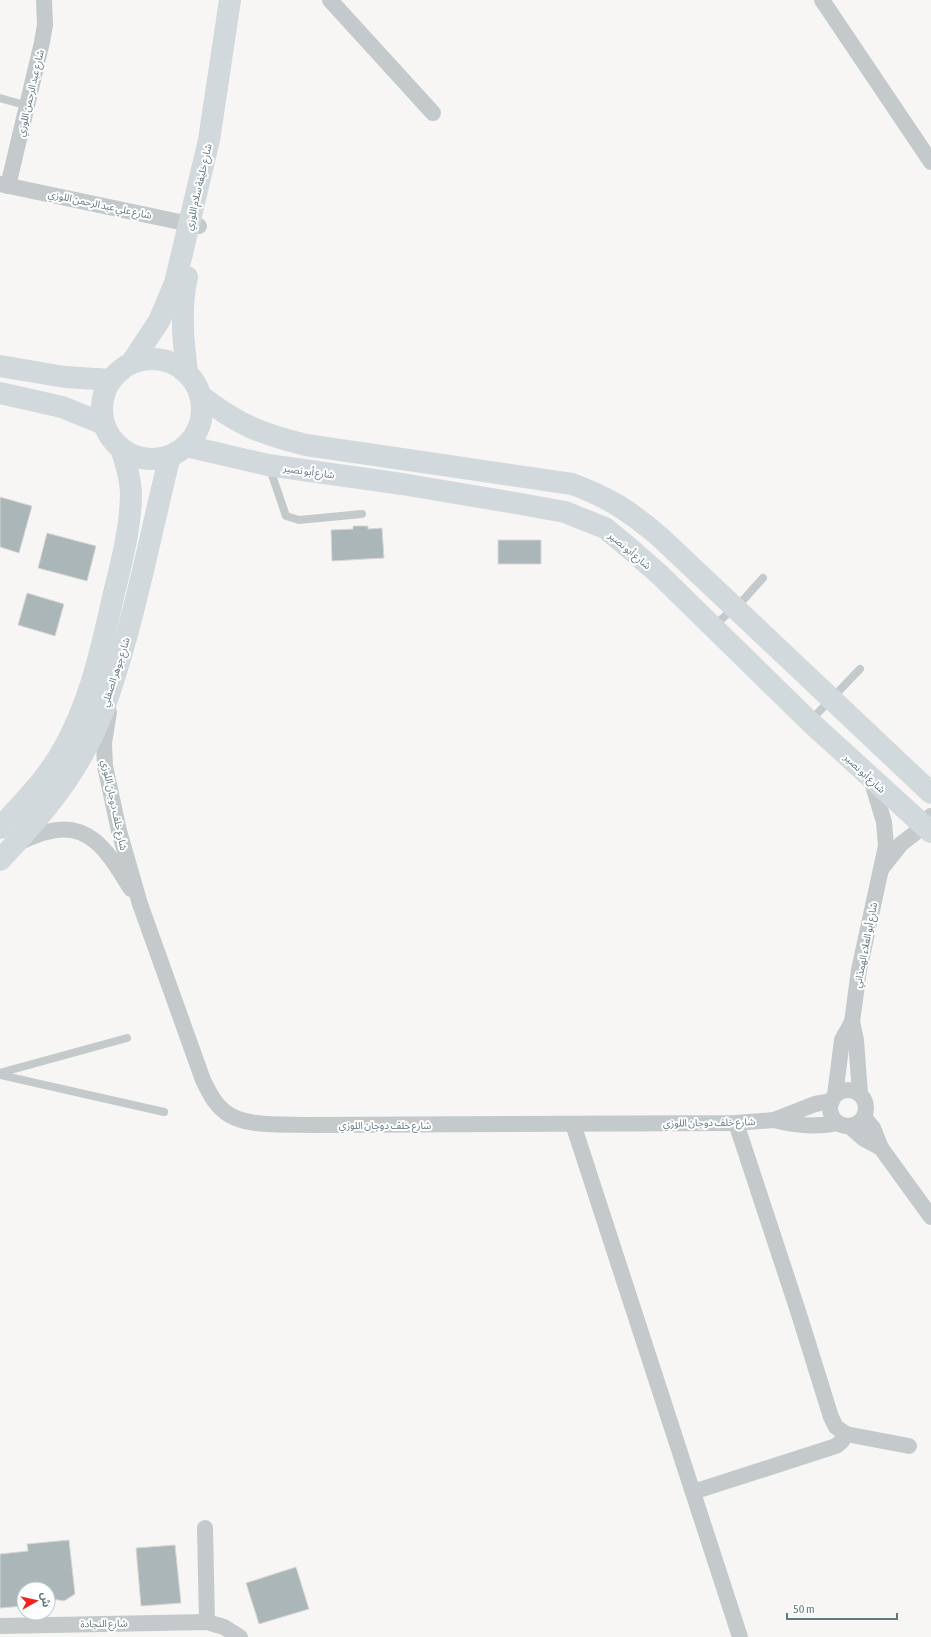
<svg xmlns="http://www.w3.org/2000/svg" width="931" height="1637" viewBox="0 0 931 1637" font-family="'Asap Condensed','Noto Sans Arabic',sans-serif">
	<rect width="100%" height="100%" fill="#f7f6f4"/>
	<g fill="#abb6b9" stroke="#d9d8d6">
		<path d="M0 497 32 506 19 553 0 547Z"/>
		<path d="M353 526H368V529L382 528 384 558 332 561 331 530 353 529Z"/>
		<path d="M47 533 96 546 87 581 38 568Z"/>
		<rect x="498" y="540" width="43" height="24"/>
		<path d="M27 593 64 604 55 636 18 625Z"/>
		<path d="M69 1540 75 1594 64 1601 53 1599 48 1592V1589H24V1606L0 1608V1554L28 1551 27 1544Z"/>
		<path d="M175 1545 181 1603 141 1606 136 1548Z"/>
		<path d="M296 1567 309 1609 259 1624 246 1583Z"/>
	</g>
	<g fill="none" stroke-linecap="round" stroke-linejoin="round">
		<g stroke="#c4cacc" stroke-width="8">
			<path d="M0 98 28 106"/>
			<path d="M269 466 286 516 299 520 362 514"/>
			<path d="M714 626 745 598 763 578"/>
			<path d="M810 721 860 669"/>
			<path d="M0 1073 127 1038"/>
			<path d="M0 1075 164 1112"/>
		</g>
		<g stroke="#c4cacc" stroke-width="16">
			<path d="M330 0 433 113"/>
			<path d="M822 0 931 162"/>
			<path d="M0 184 199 226"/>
			<path d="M8 186 42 42 45 25 44 0"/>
			<path d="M109 712 104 743 105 766 119 831 140 904 203 1080C209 1092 214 1103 224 1111 243 1128 286 1124 310 1125L736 1123 774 1120 815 1104 832 1101"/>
			<path d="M18 843C27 839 37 834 47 832 92 819 111 858 131 889"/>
			<path d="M882 868 901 844 924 826 931 816"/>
			<path d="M852 1022 856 1040 860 1094"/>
			<circle cx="848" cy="1108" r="18"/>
			<path d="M835 1095 842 1040 852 1022 859 970 886 846 884 822 871 779"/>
			<path d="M864 1117 873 1128 881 1148 931 1217"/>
			<path d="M774 1120C797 1126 815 1127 838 1123"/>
			<path d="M736 1123 798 1311 831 1417 836 1427 846 1434 909 1446"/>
			<path d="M573 1124 740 1637"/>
			<path d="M849 1126 864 1139 881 1148"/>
			<path d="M693 1492 836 1446 842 1441 846 1434"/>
			<path d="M205 1528 207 1622"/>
			<path d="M0 1626 207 1622 224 1627 240 1637"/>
		</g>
		<g stroke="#d2d9dc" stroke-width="22">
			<circle cx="152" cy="409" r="50"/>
			<path d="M132 362 159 321 175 283 209 140 230 0"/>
			<path d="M0 366 65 377 111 380"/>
			<path d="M187 372C183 340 180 309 187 277"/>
			<path d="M0 393 62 407 104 424"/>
			<path d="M202 397C239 425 261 434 306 445L572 484C608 497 631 512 660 537L931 793"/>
			<path d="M186 446 268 465 402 484 521 504 565 512 605 528 627 546 660 575 809 721 931 832"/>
			<path d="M0 828C22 803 48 778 64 748 91 700 102 646 114 593 122 561 131 526 131 492 130 476 126 463 121 448"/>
			<path d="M0 860C32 826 63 791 85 750 103 717 114 680 124 645 142 582 154 519 170 456"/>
		</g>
	</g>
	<g text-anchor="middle" stroke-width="4" stroke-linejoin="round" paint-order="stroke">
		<g font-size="10" fill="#607981" stroke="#fff">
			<text transform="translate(30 93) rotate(-77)" y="4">شارع عبد الرحمن اللوزي</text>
			<text transform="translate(198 187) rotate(-77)" y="4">شارع خليفة سلام اللوزي</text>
			<text transform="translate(100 204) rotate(12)" y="4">شارع علي عبد الرحمن اللوزي</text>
			<text transform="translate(309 471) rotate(8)" y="4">شارع أبو نصير</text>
			<text transform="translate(630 550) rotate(40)" y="4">شارع أبو نصير</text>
			<text transform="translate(115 672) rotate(-72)" y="4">شارع جوهر الصقلي</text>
			<text transform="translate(865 773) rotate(43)" y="4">شارع أبو نصير</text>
			<text transform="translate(115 805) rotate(78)" y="4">شارع خلف دوجان اللوزي</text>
			<text transform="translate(865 945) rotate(-79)" y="4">شارع أبو العلاء الهمذاني</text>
			<text transform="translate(709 1122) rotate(-1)" y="4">شارع خلف دوجان اللوزي</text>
			<text x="385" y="1129">شارع خلف دوجان اللوزي</text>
			<text transform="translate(104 1623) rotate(-1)" y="4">شارع النجادة</text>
		</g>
	</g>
	<g transform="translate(36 1601) rotate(82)"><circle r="19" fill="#ffffff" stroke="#bfc9cd"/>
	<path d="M0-3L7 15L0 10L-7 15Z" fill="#ef241c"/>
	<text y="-6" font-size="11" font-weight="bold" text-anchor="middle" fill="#607981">ش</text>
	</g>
	<path d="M787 1613v6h110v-6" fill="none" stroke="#607981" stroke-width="2"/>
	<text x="793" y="1613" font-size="12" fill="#607981" stroke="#ffffff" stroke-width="3" paint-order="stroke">50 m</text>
</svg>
